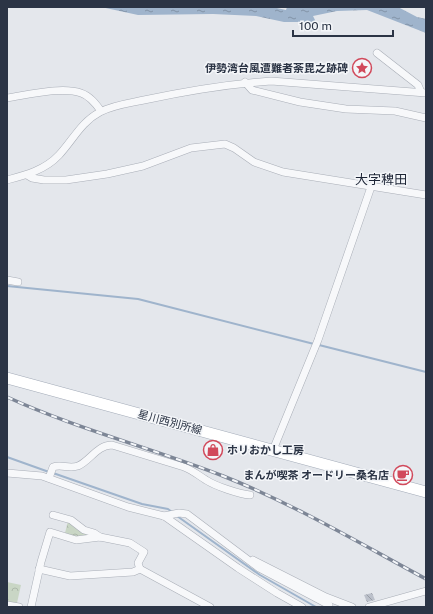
<svg xmlns="http://www.w3.org/2000/svg" width="433" height="614" viewBox="0 0 433 614" font-family="'Public Sans','Noto Sans JP',sans-serif">
	<defs>
		<pattern id="forest-crowns" width="20" height="18" patternUnits="userSpaceOnUse"><rect width="20" height="18" fill="#c9d6c5"/><path d="M2 6a3 3 0 1 1 6 0M12 15a3 3 0 1 1 6 0" fill="none" stroke="#adb8ab"/></pattern>
		<pattern id="water-ripples" width="26" height="14" patternUnits="userSpaceOnUse"><rect width="26" height="14" fill="#9fb4cc"/><path d="M2 4q2-2 4 0t4 0M15 11q2-2 4 0t4 0" fill="none" stroke="#8293a7"/></pattern>
		<pattern id="building-back-hatch" width="6" height="6" patternUnits="userSpaceOnUse"><rect width="6" height="6" fill="#bbc0ca"/><path d="M-1 5l2 2M0 0l6 6M5-1l2 2" fill="none" stroke="#989da6"/></pattern>
	</defs>
	<rect width="100%" height="100%" fill="#e4e7ec"/>
	<g fill="url(#forest-crowns)">
		<path d="M68 521 91 535 77 537 65 533Z"/>
		<path d="M7 582 21 585 17 603 7 602Z"/>
	</g>
	<path fill="url(#water-ripples)" d="M101 7H272L286 10 287 7H398L417 17 426 19V33L367 10 337 11 313 16 316 22H284L256 16 213 14 138 15Z"/>
	<g fill="none" stroke-linecap="round" stroke-linejoin="round">
		<g stroke="#9fb4cc" stroke-width="2">
			<path d="M7 286 138 299 314 344"/>
			<path d="M319 345 426 372"/>
			<path d="M7 457 49 472"/>
			<path d="M53 473 142 504 168 509 172 512"/>
			<path d="M177 516 260 575 316 607"/>
		</g>
	</g>
	<g fill="url(#building-back-hatch)">
		<path d="M400 470 409 473 407 480 398 477Z"/>
		<path d="M372 593 375 600 367 602 364 595Z"/>
	</g>
	<g fill="none" stroke-linecap="round" stroke-linejoin="round">
		<g stroke="#a9aeb7" stroke-width="8">
			<g id="street">
				<path d="M377 53 418 85 421 92"/>
				<path d="M245 82 252 90 300 102 346 109 395 111 426 118"/>
				<path d="M7 98C27 95 62 86 81 93 90 96 96 104 101 111"/>
				<path d="M27 175 32 178 44 180H66L107 174 143 166 191 148 225 144 234 148 254 162 283 172 426 195"/>
				<path d="M7 180C26 175 45 170 59 155 73 140 81 122 100 112 113 105 130 103 144 100 186 91 228 84 271 81L426 93"/>
				<path d="M7 280 18 282"/>
				<path d="M273 450 318 340 371 187"/>
				<path d="M7 473 42 476 128 507 164 516 238 568 277 593 302 607"/>
				<path d="M49 478 53 467C61 464 69 469 78 466 90 461 97 445 112 445L184 467C192 470 198 475 206 480 215 486 239 494 250 495"/>
				<path d="M53 515 71 520 84 530 94 533 100 537"/>
				<path d="M164 516 179 513 187 514 259 568 329 605 328 607"/>
				<path d="M253 560 326 597 352 607"/>
				<path d="M39 569 70 576 133 572 140 569 210 607"/>
				<path d="M7 605 19 607"/>
				<path d="M31 607 41 562 50 532 76 540 100 537 130 543 144 552 138 563 140 569"/>
				<path d="M369 607 426 591"/>
			</g>
		</g>
		<g stroke="#a3abb8" stroke-width="12">
			<path id="primary" d="M7 378 426 492"/>
		</g>
		<use href="#street" stroke="#f7f8fa" stroke-width="7"/>
		<use href="#primary" stroke="#fff" stroke-width="11"/>
		<g stroke="#7d8696" stroke-width="3.5">
			<path id="rail" d="M7 397C77 429 152 448 223 476 294 504 359 543 426 579"/>
		</g>
		<use href="#rail" stroke="#f4f6f9" stroke-width="2" stroke-dasharray="6" stroke-linecap="butt"/>
	</g>
	<defs>
		<g id="sight-ring" transform="scale(1)"><circle r="9.5" fill="#f4f6f9" stroke="#d1495b" stroke-width="1.5"/><path d="M0-6L1.8-2.2L6-1.7L2.9 1.2L3.7 5.4L0 3.3L-3.7 5.4L-2.9 1.2L-6-1.7L-1.8-2.2Z" fill="#d1495b"/></g>
		<g id="shop-ring" transform="scale(1)"><circle r="9.5" fill="#f4f6f9" stroke="#d1495b" stroke-width="1.5"/><path d="M-5-2.5h2.3a2.7 3.5 0 0 1 5.4 0H5L5.5 6h-11ZM-1.5-2.5h3a1.5 2.3 0 0 0-3 0Z" fill="#d1495b"/></g>
		<g id="cafe-ring" transform="scale(1)"><circle r="9.5" fill="#f4f6f9" stroke="#d1495b" stroke-width="1.5"/><path d="M-5.5-4.5H6V0H3Q3 3.5 0 3.5H-2.5Q-5.5 3.5-5.5 0ZM3-3.2v2h1.7v-2ZM-6 4.5H4V6H-6Z" fill="#d1495b"/></g>
	</defs>
	<g fill-rule="evenodd">
		<use href="#sight-ring" x="362" y="68"/>
		<use href="#shop-ring" x="213" y="450"/>
		<use href="#cafe-ring" x="403" y="475"/>
	</g>
	<g text-anchor="middle" stroke-width="3" stroke-linejoin="round" paint-order="stroke">
		<g font-size="11" font-weight="bold" fill="#2b3445" stroke="#f4f6f9" text-anchor="end">
			<text x="348" y="72">伊勢湾台風遭難者荼毘之跡碑</text>
			<text x="227" y="454" text-anchor="start">ホリおかし工房</text>
			<text x="389" y="479">まんが喫茶 オードリー桑名店</text>
		</g>
		<g font-size="11" fill="#2b3445" stroke="#f4f6f9">
			<text transform="translate(170 422) rotate(15)" y="4">星川西別所線</text>
		</g>
		<g font-size="13" fill="#1d2536" stroke="#f4f6f9">
			<text x="381" y="184">大字稗田</text>
		</g>
	</g>
	<rect width="433" height="614" fill="none" stroke="#2b3445" stroke-width="16"/>
	<path d="M293 30v6h100v-6" fill="none" stroke="#2b3445" stroke-width="2"/>
	<text x="299" y="30" font-size="12" fill="#2b3445" stroke="#f4f6f9" stroke-width="3" paint-order="stroke">100 m</text>
</svg>
